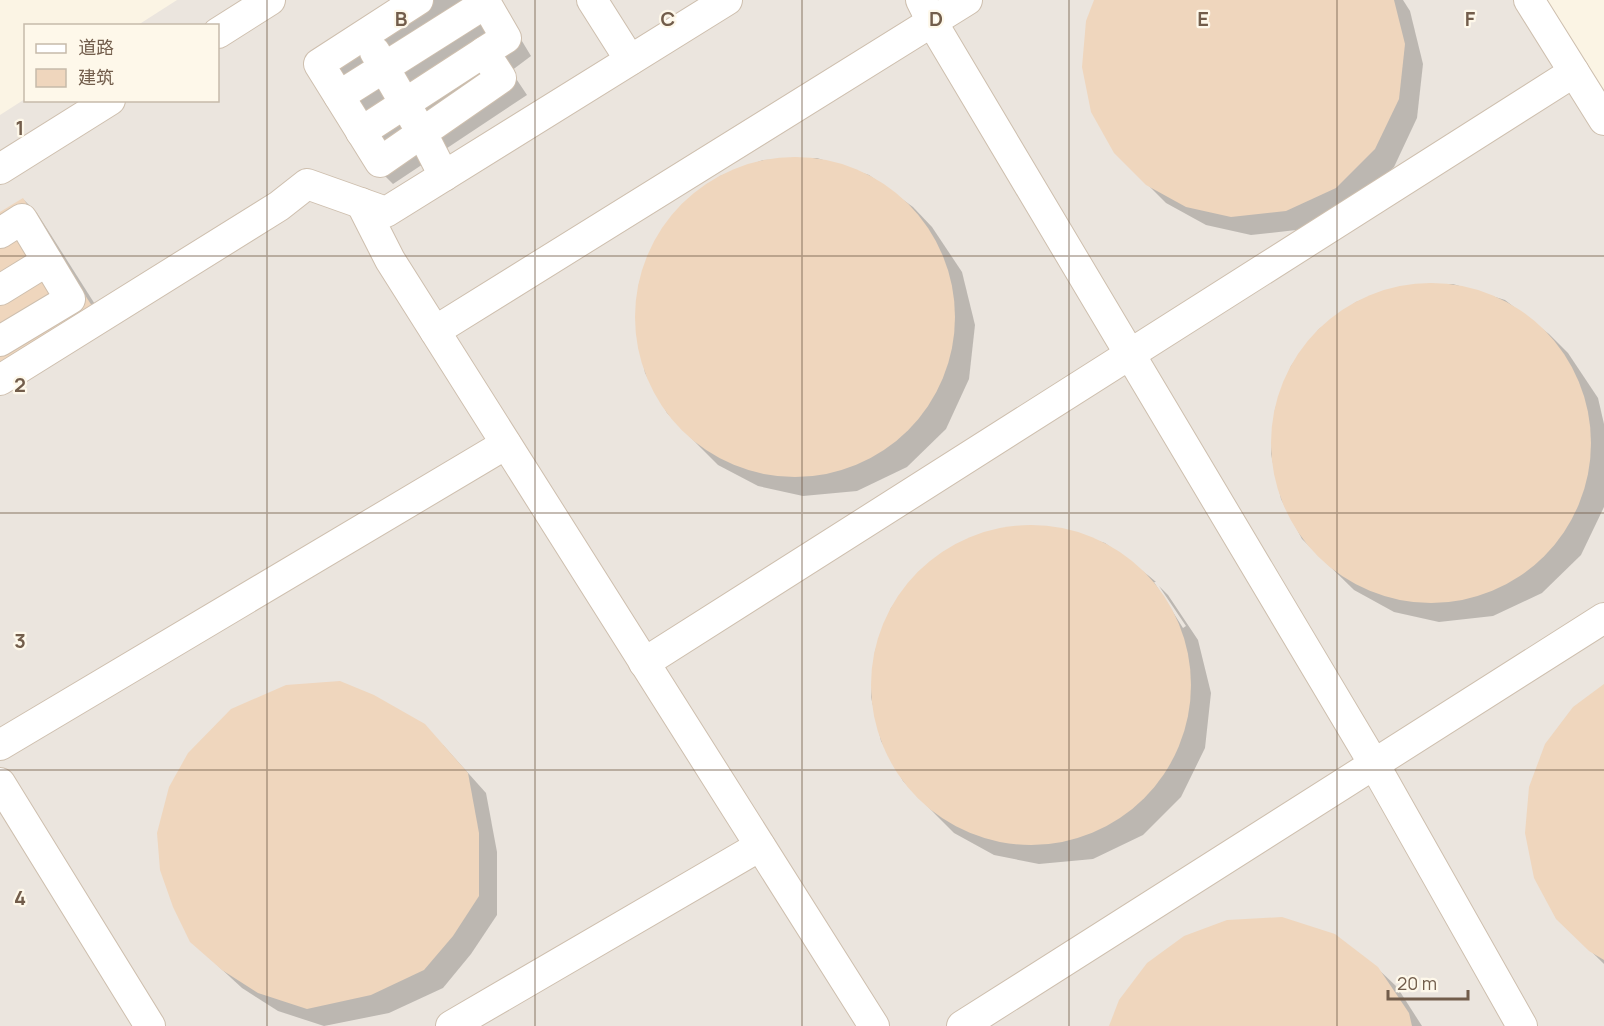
<svg xmlns="http://www.w3.org/2000/svg" width="1604" height="1026" viewBox="0 0 1604 1026" font-family="Manrope,'Noto Sans SC',sans-serif">
	<rect width="100%" height="100%" fill="#fbf4e4"/>
	<path fill="#ebe5de" d="M177 0H1541L1604 101V1026H0V115L25 99 26 100H218V26L138 25Z"/>
	<g fill="#0003">
		<path d="M404 0H497L531 56 511 71 527 95 393 184 379 170 309 62Z"/>
		<path d="M1095 0H1403L1410 11 1423 64 1417 118 1394 167 1354 206 1305 229 1251 235 1206 225 1166 203 1115 152Z"/>
		<path d="M817 158 869 175 913 207 932 227 962 272 975 325 969 379 946 429 907 467 857 491 803 496 758 486 718 465 699 446 667 413 645 373 636 328 639 283 656 240 683 204 720 176 763 160Z"/>
		<path d="M23 199 37 213 105 320 0 384V214Z"/>
		<path d="M1453 284 1505 300 1549 334 1568 353 1598 398 1604 424V507L1581 555 1542 593 1493 616 1439 622 1394 612 1354 590 1302 539 1281 499 1271 454 1275 409 1291 366 1319 329 1356 302 1398 287Z"/>
		<path d="M1053 527 1105 543 1149 576 1156 582H1154L1183 628 1186 626 1159 586 1168 595 1198 640 1211 693 1205 748 1181 797 1143 835 1093 859 1039 864 994 855 954 833 935 814 903 781 881 741 871 697 875 651 891 608 919 572 956 545 999 529Z"/>
		<path d="M1604 686V964L1557 918Z"/>
		<path d="M443 745 486 793 497 852V915L471 954 443 988 389 1013 324 1026 278 1011 242 988 191 941Z"/>
		<path d="M1377 968 1397 987 1422 1026H1110Z"/>
	</g>
	<g fill="#efd6bd">
		<path d="M1094 0H1394L1405 44 1399 99 1375 149 1336 188 1286 211 1231 217 1186 207 1146 185 1114 153 1091 112 1082 67 1086 21Z"/>
		<circle cx="795" cy="317" r="160"/>
		<path d="M23 198 92 306 0 362V212Z"/>
		<circle cx="1431" cy="443" r="160"/>
		<circle cx="1031" cy="685" r="160"/>
		<path d="M340 681 374 695 425 724 468 773 479 833V896L453 936 424 970 371 995 307 1009 258 993 222 970 190 942 173 907 160 870 157 833 169 787 188 753 231 709 286 685Z"/>
		<path d="M1604 684V960L1589 951 1556 919 1534 878 1525 833 1529 787 1545 744 1573 707Z"/>
		<path d="M1282 917 1335 934 1378 967 1409 1013 1412 1026H1109L1119 1000 1147 963 1184 936 1227 920Z"/>
	</g>
	<g fill="none" stroke-linecap="round" stroke-linejoin="round">
		<g stroke="#cebfae" stroke-width="32">
			<g id="minor">
				<path d="M418 0 319 64 380 162 501 78 484 52 506 38 484 0"/>
				<path d="M592 0 630 60"/>
				<path d="M921 0 932 22 1374 764 1522 1026"/>
				<path d="M1529 0 1604 120"/>
				<path d="M218 33 270 0"/>
				<path d="M375 52 422 133 444 176"/>
				<path d="M339 96 486 3"/>
				<path d="M361 132 484 52"/>
				<path d="M0 169 110 100"/>
				<path d="M361 203 390 260 874 1026"/>
				<path d="M0 233 22 219 70 299 0 341"/>
				<path d="M0 290 47 261"/>
				<path d="M435 331 967 0"/>
				<path d="M0 380 279 206 307 184 386 212 727 0"/>
				<path d="M644 663 1574 72"/>
				<path d="M0 745 506 444"/>
				<path d="M0 783 150 1026"/>
				<path d="M451 1026 760 846"/>
				<path d="M962 1026 1604 618"/>
			</g>
		</g>
		<use href="#minor" stroke="#fff" stroke-width="30"/>
	</g>
	<path fill="none" stroke="#725d4b" stroke-width="1.5" stroke-opacity="0.55" d="M267 0V1026M535 0V1026M802 0V1026M1069 0V1026M1337 0V1026M0 256H1604M0 513H1604M0 770H1604"/>
	<g font-size="20" text-anchor="middle" font-weight="bold" fill="#725d4b" stroke="#fef8ea" stroke-width="4.5" stroke-linejoin="round" paint-order="stroke">
		<text x="401" y="26">B</text>
		<text x="668" y="26">C</text>
		<text x="936" y="26">D</text>
		<text x="1203" y="26">E</text>
		<text x="1470" y="26">F</text>
		<text x="20" y="135">1</text>
		<text x="20" y="392">2</text>
		<text x="20" y="648">3</text>
		<text x="20" y="905">4</text>
	</g>
	<rect x="24" y="24" width="195" height="78" fill="#fef8ea" stroke="#c6baaa" stroke-width="1.5"/>
	<rect x="36" y="44" width="30" height="9" fill="#ffffff" stroke="#c6baaa" stroke-width="1.5"/>
	<text x="78" y="54" font-size="18" fill="#725d4b">道路</text>
	<rect x="36" y="69" width="30" height="18" fill="#efd6bd" stroke="#c6baaa" stroke-width="1.5"/>
	<text x="78" y="84" font-size="18" fill="#725d4b">建筑</text>
	<path d="M1388 990v9h80v-9" fill="none" stroke="#725d4b" stroke-width="3"/>
	<text x="1397" y="990" font-size="18" fill="#725d4b" stroke="#fef8ea" stroke-width="4.5" paint-order="stroke">20 m</text>
</svg>
